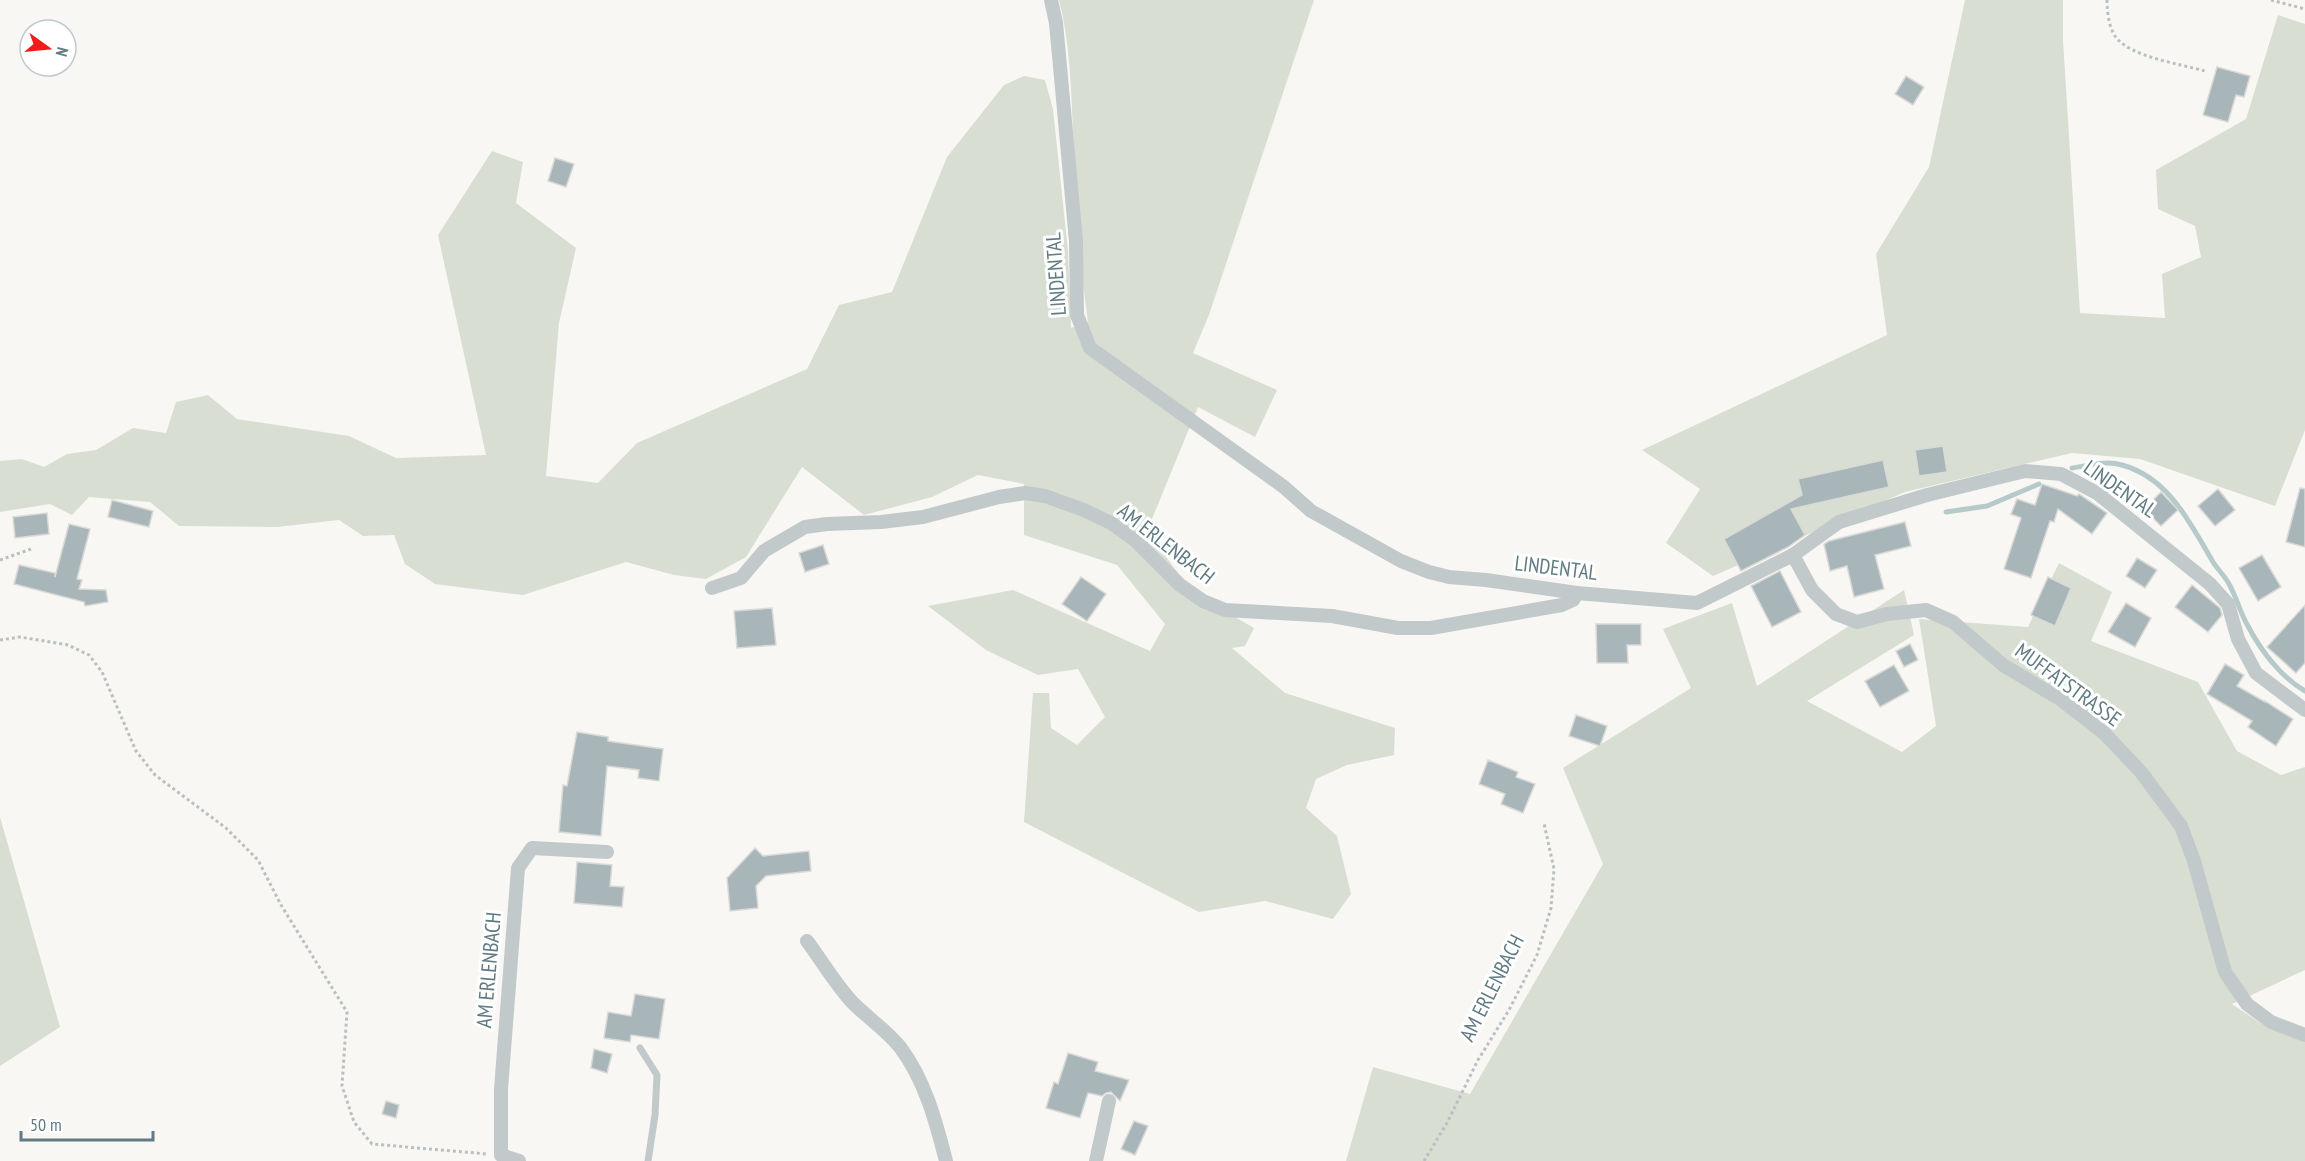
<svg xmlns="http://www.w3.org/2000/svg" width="2305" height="1161" viewBox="0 0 2305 1161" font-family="'PT Sans Narrow',sans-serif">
	<rect width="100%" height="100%" fill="#f8f7f4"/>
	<g fill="#d9ded3">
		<path d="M1059 0H1314L1209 315 1193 353 1277 390 1255 437 1198 407 1147 531 1192 592 1254 628 1245 646 1232 648 1285 693 1395 728 1394 755 1347 765 1316 779 1306 808 1337 836 1351 894 1333 919 1265 901 1199 912 1024 822 1033 693H1049L1051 728 1077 745 1105 717 1078 669 1038 675 986 650 928 606 1013 590 1150 651 1165 624 1117 565 1024 535V484L978 475 932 497 864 515 802 467 746 557 706 579 674 575 626 562 523 595 435 584 405 564 394 535 363 536 339 520 277 527 179 526 150 502 89 497 72 515 50 504 0 512V461L22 459 44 467 67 454 96 450 133 428 166 433 176 402 208 395 237 419 349 436 396 458 486 455 438 235 492 151 523 162 516 203 576 248 559 323 546 476 598 483 637 443 807 369 839 305 892 292 947 157 1004 85 1024 76 1045 80 1053 109 1068 251 1071 328 1088 322C1079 259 1077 195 1073 131 1071 87 1070 43 1059 0Z"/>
		<path d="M1965 0H2063V40L2080 313 2165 318 2162 274 2201 257 2195 226 2158 209 2156 170 2246 119 2278 15 2305 24V430L2275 506 2140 459 2072 453 1905 492 1713 576 1666 543 1700 489 1642 450 1887 335 1876 254 1929 167Z"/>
		<path d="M2059 563 2112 592 2091 641 2198 682 2237 751 2281 775 2305 767V970L2232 1004 2268 1028 2305 1040V1161H1346L1373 1067 1470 1094 1603 864 1563 768 1691 688 1663 629 1732 603 1757 686 1904 590 1914 635 1807 701 1902 752 1936 726 1919 619 2028 627Z"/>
		<path d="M0 817 60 1027 0 1066Z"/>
	</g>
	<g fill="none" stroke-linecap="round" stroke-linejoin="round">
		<g stroke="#b6caca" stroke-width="5">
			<path d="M2072 468C2088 466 2105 460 2122 465 2169 478 2190 523 2213 562 2218 570 2225 576 2229 584 2237 598 2240 613 2248 626 2261 651 2281 677 2305 691"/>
			<path d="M1946 512 1987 506 2039 484"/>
		</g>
	</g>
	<g fill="#a8b6b9" stroke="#d9d9d7" stroke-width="1.5">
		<path d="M2217 67 2250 76 2244 97 2236 95 2228 122 2203 115Z"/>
		<path d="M1906 76 1924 87 1913 105 1895 94Z"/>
		<path d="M555 158 574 164 566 187 548 181Z"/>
		<path d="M1943 446 1947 472 1919 476 1915 450Z"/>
		<path d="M1883 460 1889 487 1791 509 1805 535 1788 547 1741 571 1724 539 1802 495 1798 479Z"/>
		<path d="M2042 484 2077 496 2079 494 2107 513 2092 534 2058 509 2054 522 2050 521 2031 578 2004 569 2021 518 2011 514 2017 499 2035 505Z"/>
		<path d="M2300 488 2305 489V547L2286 542Z"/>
		<path d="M2218 489 2235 510 2215 526 2198 506Z"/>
		<path d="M2161 492 2178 510 2161 526 2144 509Z"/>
		<path d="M112 500 153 511 149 527 108 517Z"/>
		<path d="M47 513 49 534 15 538 13 517Z"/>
		<path d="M1905 522 1911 546 1875 555 1884 589 1854 597 1847 566 1830 571 1824 544 1829 541Z"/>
		<path d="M69 524 90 529 77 579 82 580 79 589 106 590 108 602 85 606 84 602 14 584 19 565 55 573V577Z"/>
		<path d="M823 545 829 564 805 572 799 553Z"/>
		<path d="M2262 555 2281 587 2258 601 2239 568Z"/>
		<path d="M2137 558 2157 570 2145 588 2126 576Z"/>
		<path d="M1780 571 1801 612 1772 627 1751 586Z"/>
		<path d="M1081 577 1106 594 1087 621 1062 604Z"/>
		<path d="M2048 577 2071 588 2055 626 2031 615Z"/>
		<path d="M2192 585 2220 608 2222 615 2208 632 2175 607Z"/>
		<path d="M2126 603 2151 618 2135 647 2108 632Z"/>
		<path d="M2305 605V663L2296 673 2267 647Z"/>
		<path d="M772 608 776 645 737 648 734 611Z"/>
		<path d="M1596 624H1641V645H1627L1628 663H1597Z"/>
		<path d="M1910 644 1918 660 1904 667 1896 651Z"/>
		<path d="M2225 664 2244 675 2237 686 2265 702V701L2293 719 2276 746 2248 727 2252 721 2207 694Z"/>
		<path d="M1894 665 1909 691 1880 707 1865 681Z"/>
		<path d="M1576 715 1607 726 1600 746 1569 736Z"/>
		<path d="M577 732 608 737V741L663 749 659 781 638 778 639 770 607 766 601 836 559 832 563 785 567 786Z"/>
		<path d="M1488 760 1518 772 1516 777 1535 784 1523 813 1501 804 1505 794 1479 784Z"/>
		<path d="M755 848 763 856 809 851 811 871 766 876 756 886 758 908 730 911 727 878Z"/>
		<path d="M577 862 612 865 610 886 624 887 622 907 574 903Z"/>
		<path d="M635 994 665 999 659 1039 631 1035 630 1042 604 1038 608 1012 631 1016Z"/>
		<path d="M594 1049 612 1054 607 1073 591 1068Z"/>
		<path d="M1068 1053 1098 1062 1095 1071 1129 1080 1120 1101 1111 1092 1106 1093 1102 1096 1088 1093 1080 1118 1046 1108 1054 1082 1058 1084Z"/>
		<path d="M386 1101 399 1105 396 1118 382 1114Z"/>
		<path d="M1134 1121 1148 1126 1135 1155 1121 1149Z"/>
	</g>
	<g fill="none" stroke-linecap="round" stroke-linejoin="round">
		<g stroke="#babfc1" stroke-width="3" stroke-dasharray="3 3" stroke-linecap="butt">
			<path d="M2107 0C2107 11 2109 27 2115 36 2129 57 2181 64 2205 71"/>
			<path d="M2271 0 2305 9"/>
			<path d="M0 560 31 549"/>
			<path d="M0 640 20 637 68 645 89 655 102 672 136 751 155 775 226 828 258 860 281 905 347 1012 342 1086 354 1122 372 1144 487 1154"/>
			<path d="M1424 1161 1447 1123 1478 1060 1509 1010 1537 955 1551 908 1554 869 1544 823"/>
		</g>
		<path stroke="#c2c9cb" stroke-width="7" d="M640 1048 657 1075 655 1115 648 1161"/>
		<g stroke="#c2c9cb" stroke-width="14">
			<path d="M1051 0 1056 23 1076 241 1077 315 1090 348 1284 487 1311 511 1401 561 1429 572 1449 577 1486 580 1577 593 1697 603 1793 555 1839 522 1927 495 2025 471 2061 474 2097 493 2210 584 2228 604 2238 639 2256 673 2305 710"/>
			<path d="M1793 555 1812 590 1836 614 1857 622 1887 614 1926 610 1953 622 2003 665 2060 699 2104 733 2141 772 2181 826 2194 861 2225 972 2247 1004 2271 1022 2305 1035"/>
			<path d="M712 588 741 578 764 551 805 527 827 524 881 522 923 517 999 497 1025 493 1045 496 1084 510 1111 523 1135 540 1180 585 1203 601 1225 610 1332 616 1398 628H1431L1562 605 1573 600 1577 593"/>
			<path d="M807 941C822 961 836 985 853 1003 868 1018 886 1030 900 1047 925 1080 936 1122 946 1161"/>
			<path d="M519 1161 501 1155V1089L518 868 532 848 607 852"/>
			<path d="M1096 1161 1109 1101"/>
		</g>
	</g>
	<g text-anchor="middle" stroke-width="6" stroke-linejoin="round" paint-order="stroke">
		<g font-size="21" fill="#607b82" stroke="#fff">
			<text transform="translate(1056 274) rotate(-94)" y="7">LINDENTAL</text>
			<text transform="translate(2120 489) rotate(35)" y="7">LINDENTAL</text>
			<text transform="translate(1166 544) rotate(38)" y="7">AM ERLENBACH</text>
			<text transform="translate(1556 568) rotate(7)" y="7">LINDENTAL</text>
			<text transform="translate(2068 685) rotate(36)" y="7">MUFFATSTRASSE</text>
			<text transform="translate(489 970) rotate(-85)" y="7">AM ERLENBACH</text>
			<text transform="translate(1492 988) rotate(-63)" y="7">AM ERLENBACH</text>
		</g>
	</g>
	<g transform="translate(48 48) rotate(105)"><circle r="28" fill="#ffffff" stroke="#bfcacd" stroke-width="1.5"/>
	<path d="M0-4.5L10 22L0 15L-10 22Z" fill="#f21a1c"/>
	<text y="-9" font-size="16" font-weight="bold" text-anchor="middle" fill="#607b82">N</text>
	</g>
	<path d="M21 1131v9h132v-9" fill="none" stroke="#607b82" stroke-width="3"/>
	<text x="30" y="1131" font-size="18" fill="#607b82" stroke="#ffffff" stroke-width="4.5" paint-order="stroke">50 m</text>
</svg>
